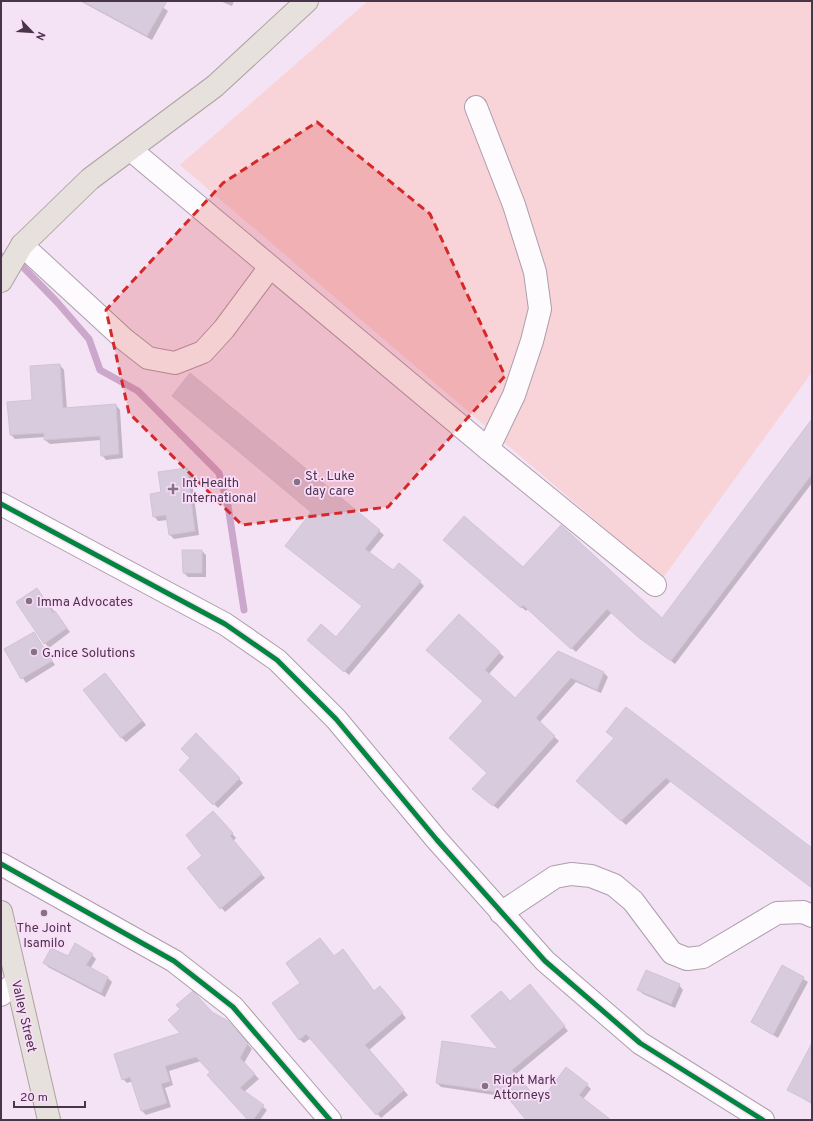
<svg xmlns="http://www.w3.org/2000/svg" width="813" height="1121" viewBox="0 0 813 1121" font-family="Overpass,sans-serif">
	<rect width="100%" height="100%" fill="#f4e3f4"/>
	<path fill="#f8d3d7" d="M368 1H812V372L663 578 180 165Z"/>
	<g fill="#0003">
		<path d="M80 1H153L168 11 152 40Z"/>
		<path d="M220 1H234L232 6Z"/>
		<path d="M60 365 64 370 67 409 116 405 120 410 123 458 106 460 102 455 101 440 50 444 45 440V437L15 439 11 435Z"/>
		<path d="M190 375 384 535 369 553 393 572 420 582 424 586 349 675 313 644 336 639 363 606 312 512Z"/>
		<path d="M812 421V483L675 664 641 638 612 612 576 652 528 609 526 611 449 544 523 568 662 620Z"/>
		<path d="M186 469 191 473 199 535 174 539 170 535 168 520 158 521 154 516 162 493Z"/>
		<path d="M202 551 206 555V577H188L184 573Z"/>
		<path d="M37 589 70 632 49 648 45 643Z"/>
		<path d="M459 616 504 657 488 675 515 700 558 652 604 673 608 677 601 693 576 682 539 723 559 741 498 809 478 793 488 773 484 702Z"/>
		<path d="M34 633 55 665 26 683 5 649Z"/>
		<path d="M109 678 146 725 126 742 121 737Z"/>
		<path d="M196 735 243 783 218 808 181 770 192 758Z"/>
		<path d="M615 739 812 849V887L671 781 626 825 582 785Z"/>
		<path d="M217 817 236 838 233 841 265 878 225 912 188 869 203 856Z"/>
		<path d="M320 939 334 957 375 992H384L406 1018 369 1050 408 1095 381 1118 311 1038 304 1043 299 1039 302 983Z"/>
		<path d="M92 955 96 959 90 969 108 978 112 982 105 997 48 967 44 962Z"/>
		<path d="M782 966 808 982 778 1038 752 1022Z"/>
		<path d="M679 985 683 990 675 1008 643 994 639 990Z"/>
		<path d="M534 990 568 1031 515 1075 541 1103 587 1085 591 1089 583 1099 609 1120H527L508 1097 441 1087 437 1083 501 1050 510 1002Z"/>
		<path d="M212 1013 232 1026 252 1049 244 1063 259 1079 244 1092 267 1110 260 1120H250L201 1061 169 1071 173 1085 165 1088 171 1107 146 1115 142 1111 133 1081 127 1083 123 1079 181 1034Z"/>
		<path d="M812 1045V1104L789 1090Z"/>
	</g>
	<g fill="none" stroke-linecap="round" stroke-linejoin="round">
		<path stroke="#cca7cc" stroke-width="7" d="M1 256 23 267 57 302 89 339 100 370 138 391 219 473 228 506 244 610"/>
	</g>
	<g fill="#d9cbde" stroke="#d1c4d7">
		<path d="M82 1H167L147 36Z"/>
		<path d="M60 364 63 408 116 404 119 454 101 456 100 436 44 440V433L10 435 7 402 32 400 30 366Z"/>
		<path d="M190 373 380 530 365 549 393 570 399 563 421 581 344 672 307 640 321 624 336 637 362 606 285 546 311 512 172 396Z"/>
		<path d="M812 419V474L671 661 638 637 607 609 571 649 523 605 521 608 443 540 464 516 523 567 561 525 662 618Z"/>
		<path d="M187 468 195 531 169 535 166 515 153 517 150 494 161 492 158 472Z"/>
		<path d="M182 550H202V573H183Z"/>
		<path d="M37 588 53 613 55 611 67 628 44 644 16 602Z"/>
		<path d="M459 614 500 652 485 670 515 698 558 651 604 672 597 690 571 678 536 718 555 736 493 806 472 789 487 773 449 738 483 701 426 650Z"/>
		<path d="M34 632 52 661 21 679 4 649Z"/>
		<path d="M105 673 142 721 121 738 83 690Z"/>
		<path d="M626 707 812 848V888L666 778 621 821 576 781 614 738 606 732Z"/>
		<path d="M196 733 240 778 213 805 179 770 190 758 181 749Z"/>
		<path d="M213 811 233 833 230 836 262 874 220 909 187 868 202 856 186 835Z"/>
		<path d="M320 938 334 956 343 949 374 991 380 986 403 1013 365 1045 404 1090 376 1115 306 1034 299 1040 272 1003 300 983 286 963Z"/>
		<path d="M75 943 93 954 86 965 108 977 101 993 43 963 51 948 68 956Z"/>
		<path d="M782 965 804 977 773 1035 751 1022Z"/>
		<path d="M646 970 680 984 671 1004 637 990Z"/>
		<path d="M530 984 565 1026 512 1070 540 1102 566 1067 588 1084 579 1095 611 1120H526L504 1093 436 1083 442 1041 498 1049 471 1016 501 991 510 1001Z"/>
		<path d="M193 991 212 1012 228 1021 248 1043 240 1058 255 1074 240 1088 264 1105 253 1120H248L207 1075 210 1072 196 1057 165 1066 170 1081 161 1084 167 1103 141 1111 130 1077 122 1080 114 1054 180 1033 168 1020 180 1009 176 1005Z"/>
		<path d="M812 1043V1103L787 1090Z"/>
	</g>
	<g fill="none" stroke-linecap="round" stroke-linejoin="round">
		<g stroke="#ad9dad" stroke-width="24">
			<g id="minor">
				<path d="M476 107 514 205 535 272 540 309 532 341 514 395 488 449"/>
				<path d="M131 150 488 449 655 585"/>
				<path d="M22 245 125 340 148 358 175 363 203 352 224 329 270 267"/>
				<path d="M1 504 225 624 277 660 336 719 437 840 545 961 640 1043 763 1120"/>
				<path d="M1 864 174 961 233 1007 330 1120"/>
				<path d="M501 913 555 877 571 874 591 876 614 885 633 901 672 953 687 959 703 957 777 913 803 912 812 916"/>
				<path d="M1 995 16 982"/>
			</g>
		</g>
		<g stroke="#afa29e" stroke-width="24">
			<g id="major">
				<path d="M1 281 22 245 90 179 215 86 307 1"/>
				<path d="M1 912 49 1120"/>
			</g>
		</g>
		<use href="#minor" stroke="#fdfbfd" stroke-width="22"/>
		<use href="#major" stroke="#e6e1dd" stroke-width="22"/>
		<g stroke="#fbdcfa" stroke-width="8">
			<g id="cycleway">
				<path d="M1 504 225 624 277 660 336 719 437 840 545 961 640 1043 763 1120"/>
				<path d="M1 864 174 961 233 1007 330 1120"/>
			</g>
		</g>
		<use href="#cycleway" stroke="#00873e" stroke-width="5"/>
	</g>
	<path fill="#d62828" fill-opacity="0.2" stroke="#d62828" stroke-width="3" stroke-dasharray="8 5" stroke-linejoin="round" d="M317 122 430 214 505 376 388 507 242 525 129 413 106 310 223 183Z"/>
	<g fill="#857285" stroke="#fbdcfa" stroke-width="1.5">
		<circle cx="297" cy="482" r="4"/>
		<path d="M171 483h4v4h4v4h-4v4h-4v-4h-4v-4h4z"/>
		<circle cx="29" cy="601" r="4"/>
		<circle cx="34" cy="652" r="4"/>
		<circle cx="44" cy="913" r="4"/>
		<circle cx="485" cy="1086" r="4"/>
	</g>
	<g text-anchor="middle" stroke-width="3.5" stroke-linejoin="round" paint-order="stroke">
		<g font-size="13" fill="#493549" stroke="#fbdcfa" text-anchor="start">
			<text x="305" y="480">St . Luke<tspan x="305" dy="15">day care</tspan></text>
			<text x="182" y="487">Int Health<tspan x="182" dy="15">International</tspan></text>
			<text x="37" y="606">Imma Advocates</text>
			<text x="42" y="657">G.nice Solutions</text>
			<text x="44" y="932" text-anchor="middle">The Joint<tspan x="44" dy="15">Isamilo</tspan></text>
			<text x="493" y="1084">Right Mark<tspan x="493" dy="15">Attorneys</tspan></text>
		</g>
		<g font-size="13" fill="#493549" stroke="#fbdcfa">
			<text transform="translate(25 1016) rotate(77)" y="5">Valley Street</text>
		</g>
	</g>
	<rect width="813" height="1121" fill="none" stroke="#493549" stroke-width="4"/>
	<g transform="translate(32 32) rotate(115)" stroke="#fbdcfa" stroke-width="3" paint-order="stroke">
	<path d="M0-3L7 15L0 10L-7 15Z" fill="#493549"/>
	<text y="-6" font-size="11" font-weight="bold" text-anchor="middle" fill="#493549">N</text>
	</g>
	<path d="M14 1101v6h71v-6" fill="none" stroke="#493549" stroke-width="2"/>
	<text x="20" y="1101" font-size="12" fill="#493549" stroke="#fbdcfa" stroke-width="3" paint-order="stroke">20 m</text>
</svg>
